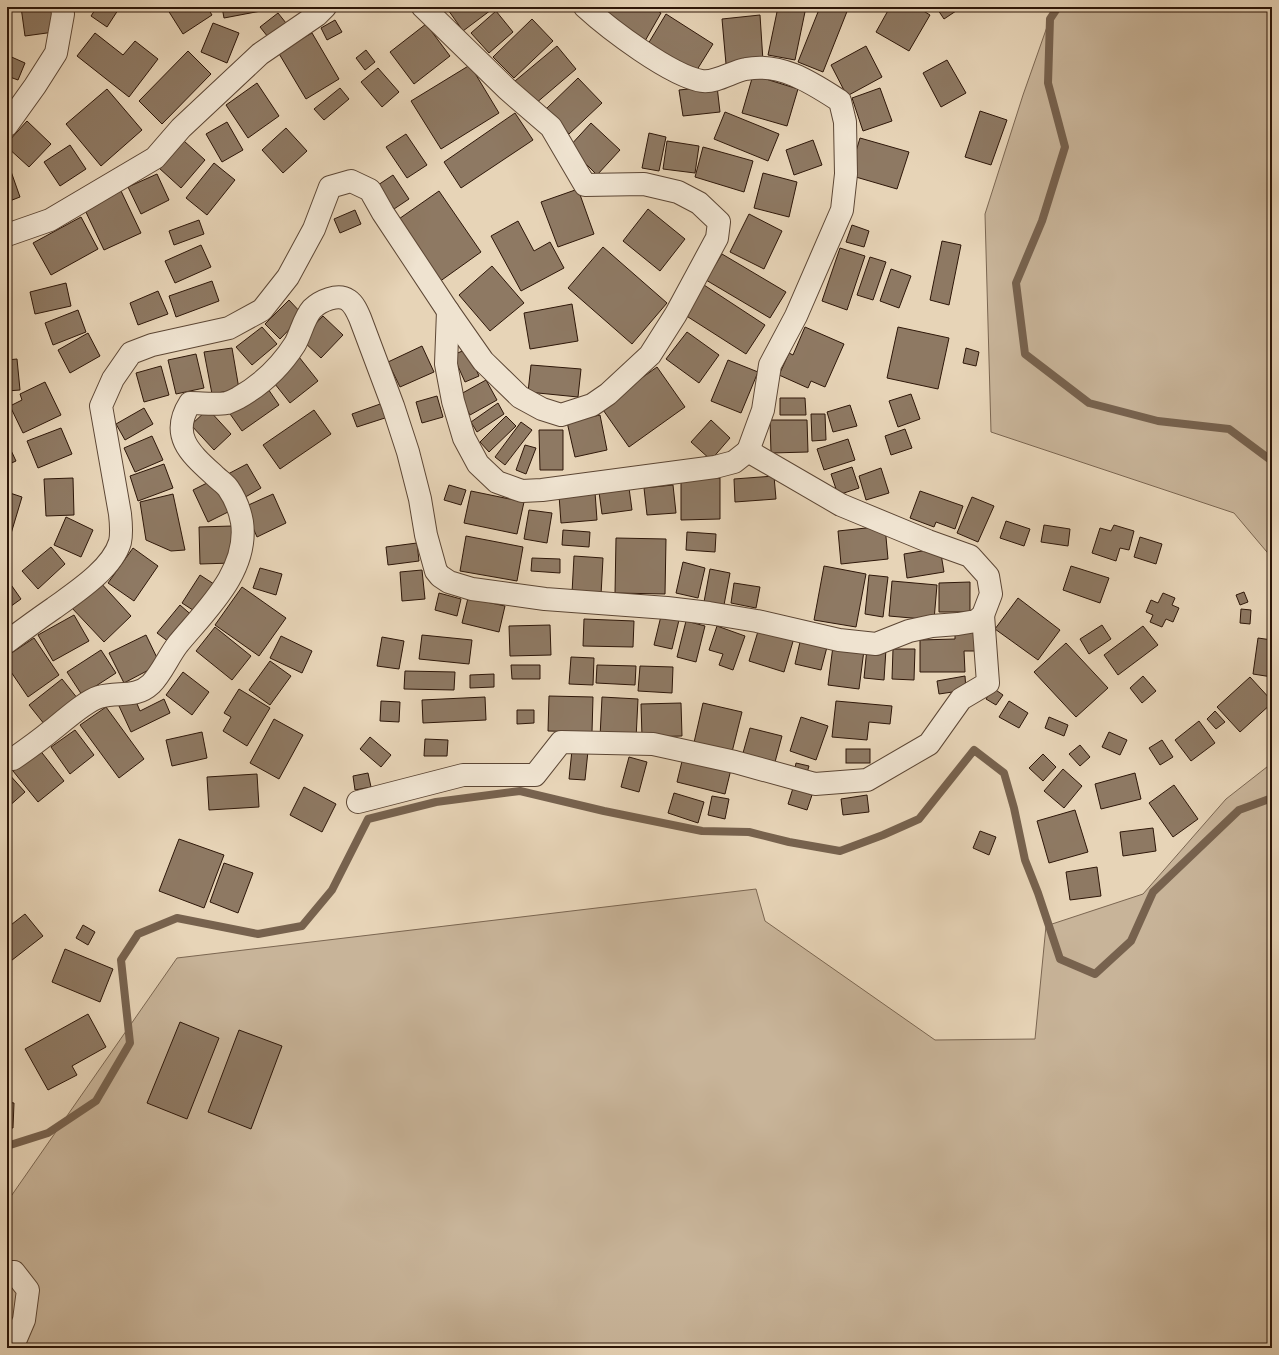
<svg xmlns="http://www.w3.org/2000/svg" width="1279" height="1355" viewBox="0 0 1279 1355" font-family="'EB Garamond',serif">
	<rect width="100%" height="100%" fill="#e7d4b7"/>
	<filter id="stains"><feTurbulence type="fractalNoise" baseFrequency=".005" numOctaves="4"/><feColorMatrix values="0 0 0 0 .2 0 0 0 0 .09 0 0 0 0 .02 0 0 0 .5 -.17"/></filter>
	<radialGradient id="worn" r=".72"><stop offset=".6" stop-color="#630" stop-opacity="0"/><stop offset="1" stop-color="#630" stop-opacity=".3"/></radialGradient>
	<g fill="#c8b499" stroke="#7b6651">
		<path d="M1054 7H1272V558L1234 513 991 432 985 214 1023 95Z"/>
		<path d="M1272 763V1348H7V1202L177 958 756 889 765 921 935 1040 1035 1039 1046 926 1143 894 1226 799Z"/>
	</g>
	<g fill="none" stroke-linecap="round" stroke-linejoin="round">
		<g stroke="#77624e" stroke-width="8">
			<path d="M1058 7 1050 19 1048 83 1065 147 1042 221 1016 283 1025 354 1089 403 1158 421 1229 429 1272 461"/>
			<path d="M7 1146 48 1133 96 1101 130 1043 121 960 138 934 177 918 258 934 302 926 332 890 368 819 436 802 520 791 604 811 702 831 749 832 789 842 840 851 883 835 919 819 974 750 1004 773 1014 808 1025 860 1038 893 1060 959 1095 974 1131 941 1153 892 1239 810 1272 798"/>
		</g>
	</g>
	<g fill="#8e7963" stroke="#2e1709">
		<path d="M21 7H51L54 32 25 36Z"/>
		<path d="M97 7H120L107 27 91 16Z"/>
		<path d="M166 7H207L212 15 183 34Z"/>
		<path d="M222 7H282L224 18Z"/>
		<path d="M446 7H495L463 31Z"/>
		<path d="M611 7H651L661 13 645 41 605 18Z"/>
		<path d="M673 7H682L680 11Z"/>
		<path d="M778 7H806L795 60 768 55Z"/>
		<path d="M820 7H842L848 9 823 72 798 62Z"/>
		<path d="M890 7H917L930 15 909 51 876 32Z"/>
		<path d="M936 7H962L944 19Z"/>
		<path d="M496 11 513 32 489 53 471 33Z"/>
		<path d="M278 13 286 23 268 37 260 27Z"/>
		<path d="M666 14 713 44 695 73 648 44Z"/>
		<path d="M760 15 763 61 726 64 722 19Z"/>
		<path d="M532 19 553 41 514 78 493 57Z"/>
		<path d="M335 20 342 32 327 40 321 28Z"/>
		<path d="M213 23 239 33 227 63 201 52Z"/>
		<path d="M426 24 450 56 414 84 390 52Z"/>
		<path d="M95 33 123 55 135 41 158 59 129 97 77 56Z"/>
		<path d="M312 33 339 79 306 99 278 52Z"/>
		<path d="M557 46 576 69 535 104 515 81Z"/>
		<path d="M866 46 882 77 847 96 831 65Z"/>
		<path d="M366 50 375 62 365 70 356 58Z"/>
		<path d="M188 51 211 74 162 124 139 101Z"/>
		<path d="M7 55 25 63 18 80 7 76Z"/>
		<path d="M947 60 966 93 941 107 923 73Z"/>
		<path d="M470 65 499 113 441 149 411 101Z"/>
		<path d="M378 68 399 92 382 107 361 82Z"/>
		<path d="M753 75 798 89 787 126 742 113Z"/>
		<path d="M578 78 602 103 569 134 546 109Z"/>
		<path d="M257 83 279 116 248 138 226 105Z"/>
		<path d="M717 86 720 112 683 116 679 90Z"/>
		<path d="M340 88 349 99 324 120 314 109Z"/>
		<path d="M880 88 892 121 863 131 852 98Z"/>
		<path d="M107 89 142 130 101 166 66 124Z"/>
		<path d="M980 111 1007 120 991 165 965 157Z"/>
		<path d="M725 112 779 134 768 161 714 139Z"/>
		<path d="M515 113 533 140 461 188 444 162Z"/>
		<path d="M27 121 51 144 29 167 7 147V143Z"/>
		<path d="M227 122 243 150 222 162 206 134Z"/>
		<path d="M591 123 620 150 597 175 569 147Z"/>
		<path d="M286 128 307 151 283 173 262 150Z"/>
		<path d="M649 133 666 137 659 171 642 168Z"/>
		<path d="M406 134 427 165 407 178 386 147Z"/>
		<path d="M860 138 909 152 897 189 849 175Z"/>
		<path d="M813 140 822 165 794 175 786 150Z"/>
		<path d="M184 141 205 160 181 188 159 168Z"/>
		<path d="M667 141 699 146 695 173 663 169Z"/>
		<path d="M70 145 86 169 60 186 44 162Z"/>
		<path d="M703 147 753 161 744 192 695 177Z"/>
		<path d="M7 160 20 197 7 202Z"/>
		<path d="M214 163 235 180 207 215 186 198Z"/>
		<path d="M763 173 797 182 789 217 754 208Z"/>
		<path d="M157 174 169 200 141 214 128 187Z"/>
		<path d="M393 175 409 199 394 209 378 185Z"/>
		<path d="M578 189 594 234 558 247 541 202Z"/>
		<path d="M121 191 141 233 104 250 84 208Z"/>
		<path d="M439 191 481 252 439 282 396 221Z"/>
		<path d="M648 209 685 239 660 271 623 241Z"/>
		<path d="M355 210 361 224 340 233 334 219Z"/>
		<path d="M749 214 782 231 764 269 730 252Z"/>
		<path d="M81 217 98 249 51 275 33 243Z"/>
		<path d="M199 220 204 234 174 245 169 231Z"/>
		<path d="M518 221 534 251 550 242 564 268 521 291 491 236Z"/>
		<path d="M852 225 869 231 864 247 846 242Z"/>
		<path d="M942 241 961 245 949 305 930 300Z"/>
		<path d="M201 245 211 267 175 283 165 261Z"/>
		<path d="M603 247 667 303 632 344 568 288Z"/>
		<path d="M840 248 865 256 847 310 822 301Z"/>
		<path d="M722 254 786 292 770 318 706 280Z"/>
		<path d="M870 257 886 262 873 300 857 295Z"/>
		<path d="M492 266 524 303 490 331 459 295Z"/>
		<path d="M891 269 911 276 899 308 880 301Z"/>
		<path d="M212 281 219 301 176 317 169 296Z"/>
		<path d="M66 283 71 306 35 314 30 292Z"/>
		<path d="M704 285 765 325 746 354 685 315Z"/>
		<path d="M158 291 168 314 138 325 130 303Z"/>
		<path d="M289 300 303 315 280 339 265 324Z"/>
		<path d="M572 304 578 341 530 349 524 313Z"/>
		<path d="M78 310 86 332 53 345 45 323Z"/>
		<path d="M323 316 343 335 321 358 301 339Z"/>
		<path d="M262 327 277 344 252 365 236 347Z"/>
		<path d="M805 327 844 344 825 387 811 381 808 388 779 375 789 353 793 355Z"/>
		<path d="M898 327 949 338 938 389 887 378Z"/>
		<path d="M687 332 719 355 699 383 666 359Z"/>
		<path d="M88 333 100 356 70 373 58 350Z"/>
		<path d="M422 346 434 372 400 387 388 362Z"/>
		<path d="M232 348 239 389 212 394 204 352Z"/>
		<path d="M966 348 979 352 976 366 963 363Z"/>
		<path d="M467 349 479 376 465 382 453 355Z"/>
		<path d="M196 354 204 388 176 394 168 360Z"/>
		<path d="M299 357 318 381 290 403 271 379Z"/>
		<path d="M17 359 20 390 7 391V360Z"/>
		<path d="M728 360 758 372 741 413 711 401Z"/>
		<path d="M531 365 581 369 578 397 528 392Z"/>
		<path d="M161 366 169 395 144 402 136 373Z"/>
		<path d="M657 367 685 407 629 447 601 407Z"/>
		<path d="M486 380 497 400 470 415 459 395Z"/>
		<path d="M45 382 61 415 23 433 10 406 22 400 20 394Z"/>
		<path d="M266 386 279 405 242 431 228 411Z"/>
		<path d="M911 394 920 419 898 427 889 401Z"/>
		<path d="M437 396 443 417 422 423 416 402Z"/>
		<path d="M780 398H805L806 415H780Z"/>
		<path d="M383 403 388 417 357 427 352 414Z"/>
		<path d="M498 403 504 414 477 432 471 422Z"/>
		<path d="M850 405 857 426 833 432 827 412Z"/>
		<path d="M144 408 153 424 125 440 116 424Z"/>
		<path d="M208 409 231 434 214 450 191 425Z"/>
		<path d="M314 410 331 434 280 469 263 445Z"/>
		<path d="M811 414H825L826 440 812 441Z"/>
		<path d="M600 415 607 450 575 457 567 422Z"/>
		<path d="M506 416 516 426 489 452 480 442Z"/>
		<path d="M711 420 730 438 711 460 691 442Z"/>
		<path d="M770 420H807L808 452 771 453Z"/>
		<path d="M521 422 532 430 505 465 495 457Z"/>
		<path d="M61 428 72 454 38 468 27 441Z"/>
		<path d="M905 429 912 448 891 455 885 436Z"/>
		<path d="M539 430H563V470H540Z"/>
		<path d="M152 436 163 460 135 472 124 448Z"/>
		<path d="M848 439 855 460 824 470 817 449Z"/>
		<path d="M7 444H8L16 461 7 465Z"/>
		<path d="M525 445 536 448 526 474 516 470Z"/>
		<path d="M164 464 173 488 138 501 130 476Z"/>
		<path d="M247 464 261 488 242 499 228 474Z"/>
		<path d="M852 467 859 488 838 495 831 474Z"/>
		<path d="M881 468 889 493 866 500 859 476Z"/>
		<path d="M774 476 776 499 735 502 734 479Z"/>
		<path d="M73 478 74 515 46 516 44 479Z"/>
		<path d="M681 478H720V519L681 520Z"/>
		<path d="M215 479 230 511 208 522 193 490Z"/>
		<path d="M449 485 466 490 461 505 444 500Z"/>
		<path d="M673 485 676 513 647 515 644 488Z"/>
		<path d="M629 488 632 510 602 514 599 492Z"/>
		<path d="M471 491 524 502 517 534 464 523Z"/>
		<path d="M920 491 963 506 955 529 936 522 934 527 910 518Z"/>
		<path d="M7 492 22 497 7 547Z"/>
		<path d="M595 492 597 520 561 523 559 495Z"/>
		<path d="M173 494 185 550 171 551 146 540 140 502Z"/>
		<path d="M273 494 286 523 257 537 244 507Z"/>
		<path d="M972 497 994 506 978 542 957 533Z"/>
		<path d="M529 510 552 513 547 543 524 539Z"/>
		<path d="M66 517 93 530 81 557 54 545Z"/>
		<path d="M1006 521 1030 529 1024 546 1000 538Z"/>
		<path d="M1044 525 1070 529 1068 546 1041 542Z"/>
		<path d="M1114 525 1134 531 1129 550 1120 548 1116 561 1092 553 1100 528 1111 531Z"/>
		<path d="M232 526V563L200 564 199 527Z"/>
		<path d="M885 526 888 559 841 564 838 531Z"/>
		<path d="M563 530 590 532 589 547 562 545Z"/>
		<path d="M687 532 716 534 715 552 686 550Z"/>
		<path d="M466 536 523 547 517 581 460 571Z"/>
		<path d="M1140 537 1162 544 1156 564 1134 557Z"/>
		<path d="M616 538 666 539 665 594 615 593Z"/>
		<path d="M417 543 419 561 388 565 386 547Z"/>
		<path d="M51 547 65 564 38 589 22 571Z"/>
		<path d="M133 548 158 566 134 601 108 583Z"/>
		<path d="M940 548 944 572 907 578 904 554Z"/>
		<path d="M574 556 603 558 601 595 572 593Z"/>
		<path d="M532 558 560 559V573L531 571Z"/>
		<path d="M683 562 705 568 698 598 676 593Z"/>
		<path d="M824 566 866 574 856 627 814 620Z"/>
		<path d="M1071 566 1109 578 1100 603 1063 590Z"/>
		<path d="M260 568 282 574 276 595 253 588Z"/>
		<path d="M710 569 730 573 724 605 704 602Z"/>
		<path d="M422 570 425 599 402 601 400 572Z"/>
		<path d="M200 575 217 586 199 614 182 603Z"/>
		<path d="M869 575 888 577 883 617 865 614Z"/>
		<path d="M7 579 21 599 7 609Z"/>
		<path d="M99 581 131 616 104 642 71 607Z"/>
		<path d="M892 581 937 585 934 620 889 616Z"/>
		<path d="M970 582V612H939V583Z"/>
		<path d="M734 583 760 587 756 608 731 603Z"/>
		<path d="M242 587 286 618 259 656 215 625Z"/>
		<path d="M1244 592 1248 602 1240 605 1236 595Z"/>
		<path d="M439 593 461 599 457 616 435 610Z"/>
		<path d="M1163 593 1175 598 1172 605 1179 608 1173 622 1166 619 1162 627 1150 622 1153 615 1146 612 1151 600 1158 603Z"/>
		<path d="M468 598 505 606 499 632 462 623Z"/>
		<path d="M1018 598 1060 630 1038 660 995 629Z"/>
		<path d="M180 605 195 618 173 645 157 633Z"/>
		<path d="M1241 609 1251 610 1250 624 1240 623Z"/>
		<path d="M74 615 89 641 53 661 38 635Z"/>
		<path d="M661 616 679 620 672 649 654 645Z"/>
		<path d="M584 619 634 621 633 647 583 646Z"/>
		<path d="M686 621 705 626 696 662 677 657Z"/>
		<path d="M550 625 551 655 510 656 509 626Z"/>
		<path d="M1102 625 1111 639 1089 654 1080 639Z"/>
		<path d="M717 626 745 636 733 670 719 665 723 654 709 650Z"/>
		<path d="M1143 626 1158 645 1118 675 1104 655Z"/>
		<path d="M215 627 251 656 232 680 196 651Z"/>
		<path d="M759 628 794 638 784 672 749 661Z"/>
		<path d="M977 630V651H964L965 672H920V640L955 639V631Z"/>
		<path d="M146 635 160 664 124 683 109 653Z"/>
		<path d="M422 635 472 640 469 664 419 659Z"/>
		<path d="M281 636 312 651 302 673 270 658Z"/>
		<path d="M382 637 404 641 399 669 377 666Z"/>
		<path d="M34 638 59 675 28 697 7 666V656Z"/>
		<path d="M1258 638 1272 640V677L1253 674Z"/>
		<path d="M800 642 827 647 821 670 795 664Z"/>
		<path d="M1066 643 1108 688 1076 717 1034 672Z"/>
		<path d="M833 646 864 650 859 689 828 685Z"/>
		<path d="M867 648 886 649 884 680 864 678Z"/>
		<path d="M893 649H915L914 680 892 679Z"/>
		<path d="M101 650 116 673 82 695 67 672Z"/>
		<path d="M571 657 594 658 593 685 569 684Z"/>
		<path d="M270 661 291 676 270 705 249 690Z"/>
		<path d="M511 665H540V679H512Z"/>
		<path d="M597 665 636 666 635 685 596 683Z"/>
		<path d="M640 666 673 667 672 693 638 691Z"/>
		<path d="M405 671 455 672 454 690 404 689Z"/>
		<path d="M183 672 209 692 192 715 166 695Z"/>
		<path d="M494 674V687L470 688V675Z"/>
		<path d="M965 676 966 690 939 694 937 681Z"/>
		<path d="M1143 676 1156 691 1142 703 1130 688Z"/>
		<path d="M1250 677 1272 701V703L1240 732 1217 707Z"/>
		<path d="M62 679 78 699 45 725 29 705Z"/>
		<path d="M993 688 1003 695 996 705 986 699Z"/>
		<path d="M239 689 270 708 247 746 223 731 231 717 224 713Z"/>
		<path d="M549 696 593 697 592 732 548 731Z"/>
		<path d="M485 697 486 720 423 723 422 700Z"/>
		<path d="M602 697 638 699 636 739 600 737Z"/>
		<path d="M135 699 140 711 164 699 170 713 131 732 119 706Z"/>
		<path d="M381 701 400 702 399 722 380 721Z"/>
		<path d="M836 701 892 706 890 724 869 722 867 740 832 737Z"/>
		<path d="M1009 701 1028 713 1019 728 999 717Z"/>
		<path d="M681 703 682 736 642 737 641 704Z"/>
		<path d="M703 703 742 712 731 756 693 747Z"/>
		<path d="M106 707 144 759 119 778 80 725Z"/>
		<path d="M517 710H534V723L517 724Z"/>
		<path d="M1215 711 1225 722 1216 729 1207 719Z"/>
		<path d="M801 717 828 726 816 760 790 751Z"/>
		<path d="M1049 717 1068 725 1064 736 1045 728Z"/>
		<path d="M274 719 303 735 279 779 250 763Z"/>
		<path d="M1199 721 1215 743 1191 761 1175 740Z"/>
		<path d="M750 728 782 736 775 762 743 753Z"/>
		<path d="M75 730 94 755 70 774 51 747Z"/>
		<path d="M202 732 207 758 172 766 166 740Z"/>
		<path d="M1109 732 1127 740 1120 755 1102 747Z"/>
		<path d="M370 737 391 755 381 767 360 749Z"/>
		<path d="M425 739 448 740 447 756H424Z"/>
		<path d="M1162 740 1173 757 1160 765 1149 748Z"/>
		<path d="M1080 745 1090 757 1080 766 1069 754Z"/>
		<path d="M39 749 64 781 38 802 13 771Z"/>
		<rect x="846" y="749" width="24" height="14"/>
		<path d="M572 750 588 751 585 780 569 779Z"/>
		<path d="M684 753 732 765 725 794 677 782Z"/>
		<path d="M1043 754 1056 767 1043 781 1029 768Z"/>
		<path d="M629 757 647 762 639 792 621 787Z"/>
		<path d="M796 763 809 766 806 776 794 773Z"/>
		<path d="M1063 769 1082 786 1064 808 1044 791Z"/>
		<path d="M7 772 25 792 7 808Z"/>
		<path d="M368 773 371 787 355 790 353 776Z"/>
		<path d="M1135 773 1141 799 1101 809 1095 784Z"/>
		<path d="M257 774 259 807 209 810 207 777Z"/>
		<path d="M1174 785 1198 819 1173 837 1149 803Z"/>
		<path d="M304 787 336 804 322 832 290 815Z"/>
		<path d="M793 788 812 795 807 810 788 804Z"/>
		<path d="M674 793 704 802 698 823 668 813Z"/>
		<path d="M867 795 869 812 843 815 841 799Z"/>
		<path d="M712 796 729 799 725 819 708 815Z"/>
		<path d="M1075 810 1088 852 1049 863 1037 821Z"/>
		<path d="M1153 828 1156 851 1123 856 1120 832Z"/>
		<path d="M980 831 996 837 989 855 973 848Z"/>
		<path d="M179 839 224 855 204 908 159 891Z"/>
		<path d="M224 863 253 873 238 913 210 902Z"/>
		<path d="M1097 867 1101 896 1070 900 1066 872Z"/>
		<path d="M25 914 43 936 7 964V928Z"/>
		<path d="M83 925 95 932 88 945 76 938Z"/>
		<path d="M65 949 113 969 100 1002 52 982Z"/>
		<path d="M88 1014 106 1047 72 1066 77 1075 48 1090 25 1049Z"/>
		<path d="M180 1022 219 1038 187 1119 147 1103Z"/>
		<path d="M239 1030 282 1046 251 1129 208 1112Z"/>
		<path d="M7 1102 14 1103 13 1128H7Z"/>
	</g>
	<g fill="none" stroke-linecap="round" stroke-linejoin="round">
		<g stroke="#5c4634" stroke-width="24">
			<g id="minor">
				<path d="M585 7C609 29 671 76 702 81 716 83 733 71 746 69 781 62 812 83 840 101L845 122 846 174 842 210 796 316 770 365 763 410 748 451"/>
				<path d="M7 125 35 86 56 53 63 14 62 7"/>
				<path d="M7 235 50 220 155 158 181 128 260 54 317 15 325 7"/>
				<path d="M7 642C23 630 38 619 54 608 76 592 112 569 120 542 122 533 121 523 120 514L101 406 113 379 131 353 152 345 229 328 262 310 288 277 314 229 330 187 351 181 370 190 383 213 448 311 483 361 520 397 542 409 561 415 592 405 608 394 650 355 676 314 717 238 719 222 699 203 678 192 644 184 585 185 551 127 507 89 423 7"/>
				<path d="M13 759C26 750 40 740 52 730 65 720 84 702 99 697 118 691 135 699 151 684 162 673 168 657 178 644 206 610 249 571 242 522 240 511 235 498 228 488 225 484 219 480 215 476 191 454 169 436 190 403 202 403 215 405 227 403 230 402 234 400 238 398 261 385 281 366 295 344 301 333 304 318 312 309 320 301 338 293 348 300 354 304 357 311 360 318L393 406 408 452 420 499 426 535 436 571 440 576 449 582 472 589 545 599 667 608 709 613 757 621 839 640 876 644 909 631 932 626 958 624 976 621 983 615 991 594 988 576 970 556 928 541 841 505 748 451 734 462 715 467 542 490 522 491 497 482 478 464 464 438 453 401 446 364 448 311"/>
				<path d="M358 802 463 775H535L561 742 653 744 735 762 815 784 867 780 929 744 961 699 988 683 983 615"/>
				<path d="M7 1273 14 1272 28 1290 24 1320 12 1348"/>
			</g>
		</g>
		<use href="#minor" stroke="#efe3d0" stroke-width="22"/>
	</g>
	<rect width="1279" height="1355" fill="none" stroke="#e7d4b7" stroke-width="24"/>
	<rect x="8" y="8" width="1263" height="1339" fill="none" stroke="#2e1709" stroke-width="2"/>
	<rect x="12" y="12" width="1255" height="1331" fill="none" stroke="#2e1709"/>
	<rect width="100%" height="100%" filter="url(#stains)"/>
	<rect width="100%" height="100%" fill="url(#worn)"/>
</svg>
